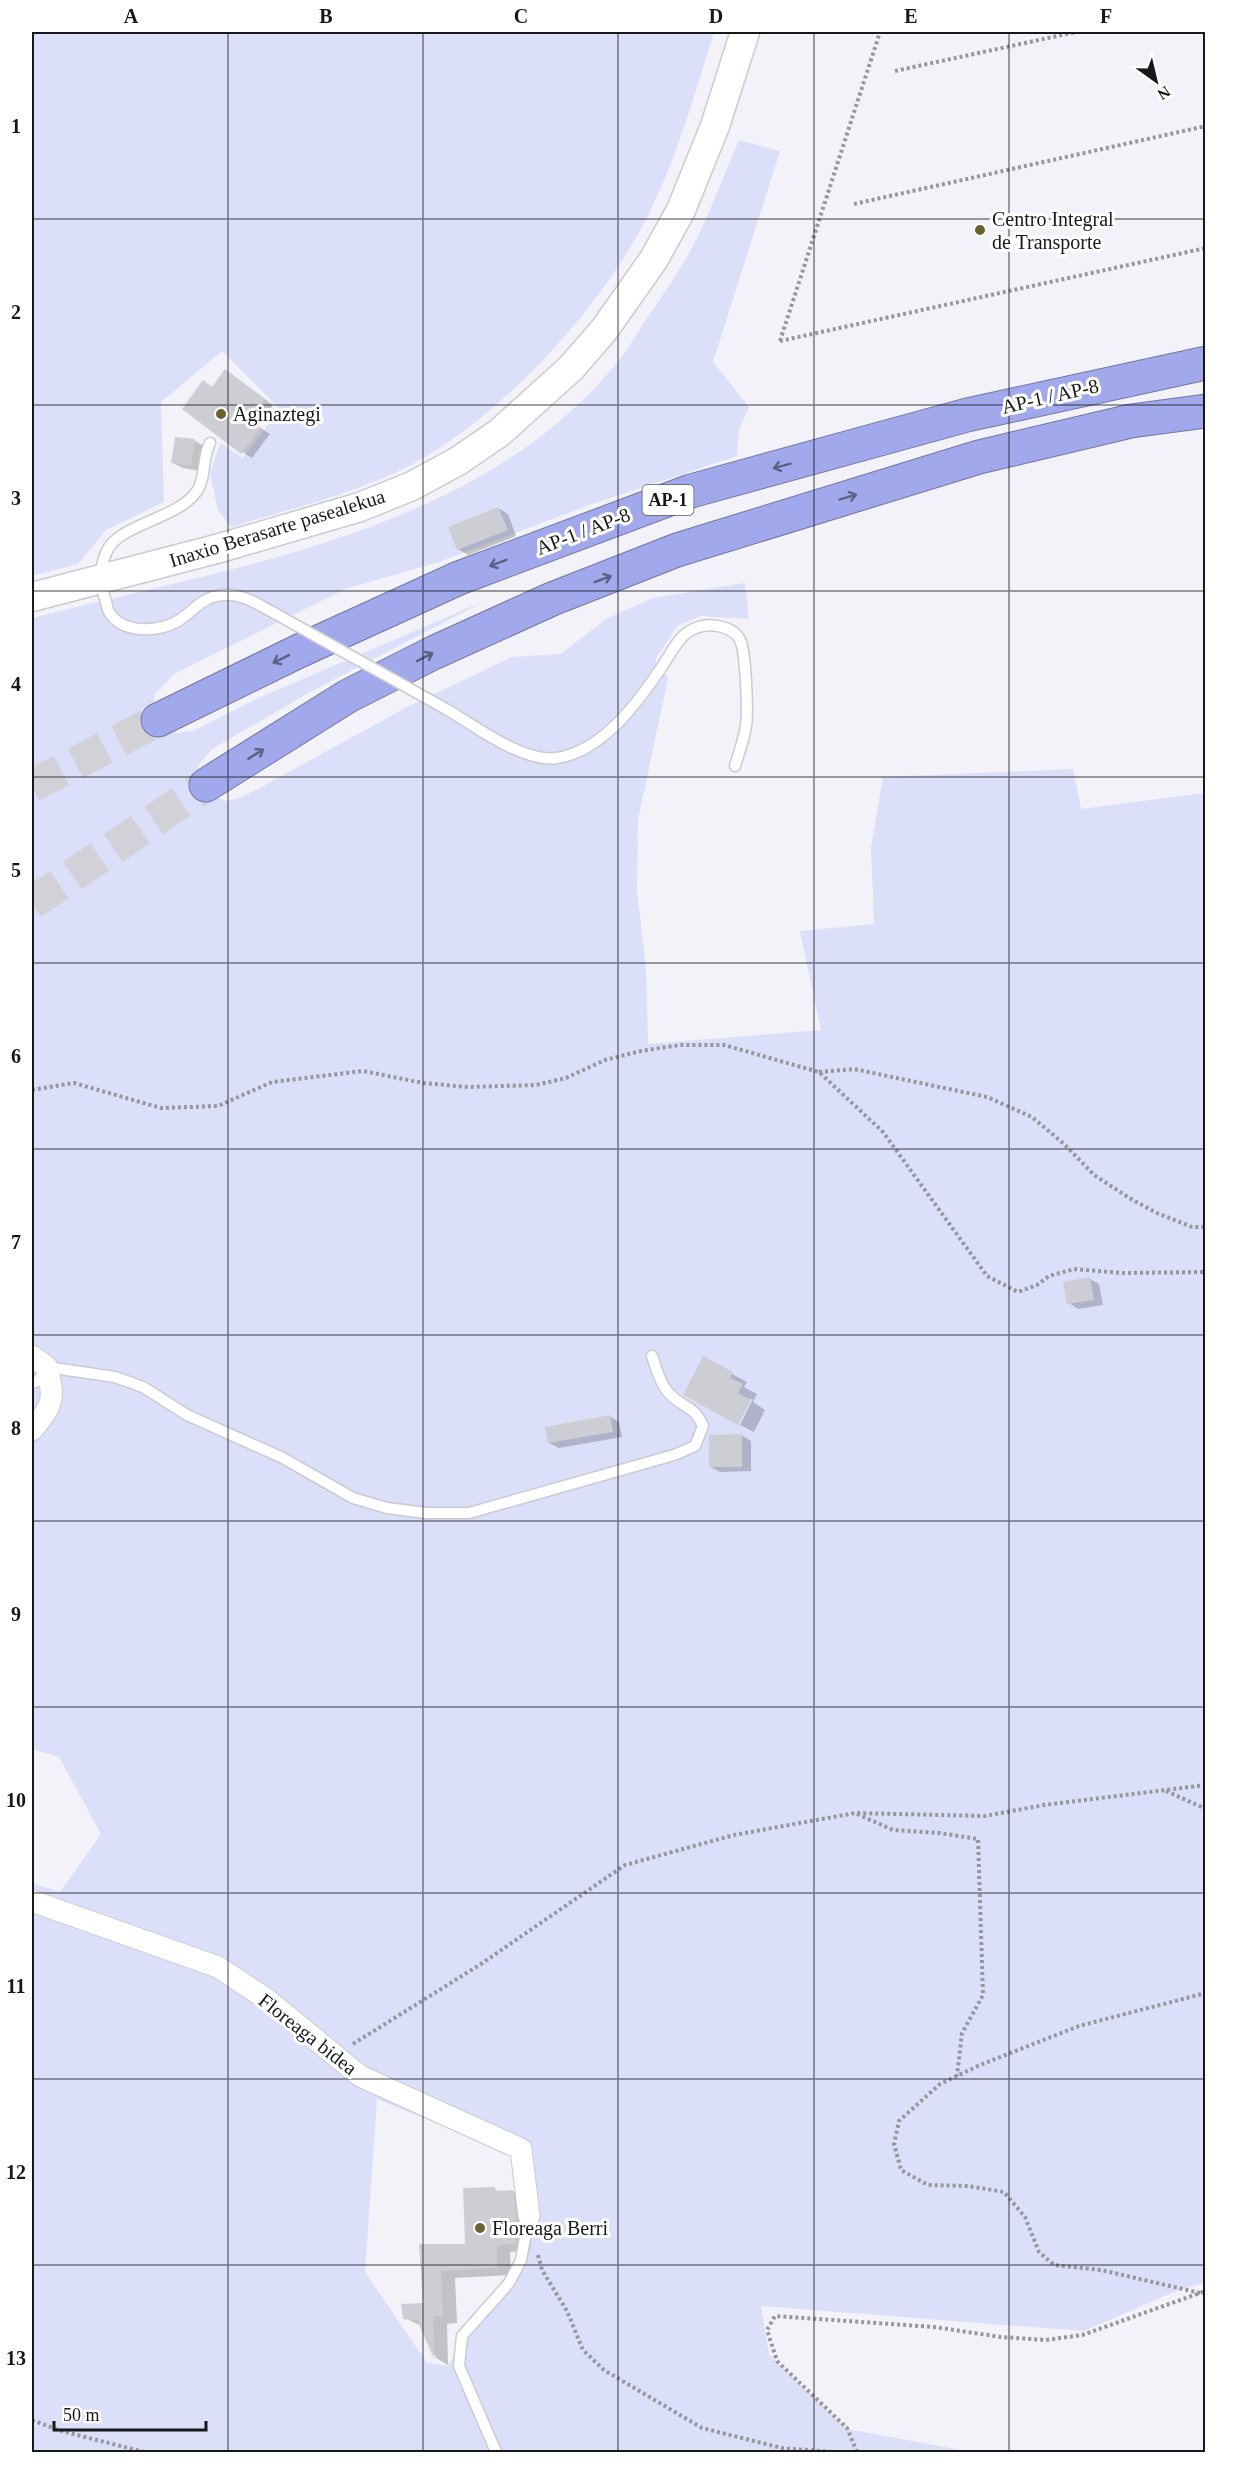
<svg xmlns="http://www.w3.org/2000/svg" width="1237" height="2484" viewBox="0 0 1237 2484" font-family="Georgia,serif">
	<rect width="100%" height="100%" fill="#f2f2f8"/>
	<g fill="#dbdffa" fill-rule="evenodd">
		<path d="M32 32H714C694 96 676 162 644 223 598 310 511 405 427 456 368 491 296 507 231 527L218 510 210 474 220 443 243 458 280 409 222 351 161 402 164 502 106 530 78 564 32 576Z"/>
		<path d="M739 140 780 151 713 362 749 407 739 430 737 456 592 504 439 562 345 589 174 674 155 694 152 708 161 725 176 733 193 731 254 700 487 600 312 691 212 749 199 764 198 777 208 793 226 801 239 798 260 788 407 707 512 657 561 654 606 619 653 598 745 583 749 619 701 616 677 626 655 660 668 678 638 820 637 892 646 967 648 1044 821 1030 800 931 874 924 871 847 883 777 1073 769 1081 809 1205 793V2283L1181 2289 1084 2331 761 2306 769 2355 847 2429 972 2452H32V1883L60 1892 101 1834 59 1757 32 1749V1102L48 1099 32 1101V618C234 566 482 533 620 359 629 347 637 334 645 321 665 293 685 263 700 232 714 202 726 170 739 140ZM377 2099 514 2155 524 2261 447 2366 427 2363 365 2272Z"/>
	</g>
	<g fill="#0003">
		<path d="M235 377 273 405 258 426 270 434 252 458 242 452 204 382 213 387Z"/>
		<path d="M195 441 204 446 201 471 183 468 173 463Z"/>
		<path d="M498 508 508 514 516 536 468 555 458 549Z"/>
		<path d="M1090 1279 1099 1284 1103 1305 1078 1309 1069 1303Z"/>
		<path d="M703 1358 747 1382 744 1387 757 1394 753 1402 765 1410 754 1432 740 1425 753 1399H750L737 1424Z"/>
		<path d="M609 1416 619 1422 622 1437 559 1448 549 1443Z"/>
		<path d="M741 1435 751 1441V1471L720 1472 711 1467Z"/>
		<path d="M494 2189 500 2192 513 2191 527 2200 531 2228 530 2251 510 2252 511 2275 455 2278 457 2323 447 2324 448 2365 436 2358 421 2326 405 2318 424 2304 421 2246 467 2245Z"/>
	</g>
	<g fill="#cdced3">
		<path d="M225 369 265 399 249 419 261 428 241 454 182 409 203 380 212 387Z"/>
		<path d="M175 437 195 439 191 466 171 463Z"/>
		<path d="M498 507 508 530 457 550 448 527Z"/>
		<path d="M1090 1277 1094 1300 1067 1304 1063 1282Z"/>
		<path d="M703 1356 733 1372 730 1378 743 1384 738 1393 751 1400 738 1425 683 1395Z"/>
		<path d="M610 1415 613 1432 548 1443 545 1427Z"/>
		<path d="M742 1434V1467H709V1435Z"/>
		<path d="M495 2187V2191L513 2190 517 2220 516 2244 497 2245V2268L441 2271 443 2316H433L434 2359 417 2320 403 2319 401 2304 423 2303 419 2244H465L463 2188Z"/>
	</g>
	<g fill="none" stroke-linecap="round" stroke-linejoin="round">
		<g stroke="#d1d1d7" stroke-width="33" stroke-dasharray="33 16" stroke-linecap="butt">
			<path d="M32 786 158 720"/>
			<path d="M32 903 206 785"/>
		</g>
		<g stroke="#cacbd0" stroke-width="13">
			<g id="service">
				<path d="M210 443C202 457 206 478 197 491 178 519 119 524 107 551 99 567 100 583 105 599 107 603 107 609 109 612 122 634 157 632 176 622 188 616 197 603 210 598 227 591 242 596 258 604"/>
				<path d="M446 709C475 726 523 763 557 758 602 751 637 704 661 668 669 657 677 639 688 632 697 626 708 624 718 626 727 628 736 631 740 640 746 652 748 712 746 726 744 739 739 753 735 766"/>
				<path d="M32 1383 38 1381 47 1367 115 1377 143 1387 187 1415 283 1458 353 1498 387 1508 426 1513H469L674 1455 695 1446 703 1426C694 1407 689 1410 674 1398 661 1388 657 1370 652 1356"/>
				<path d="M496 2452 459 2366 462 2336 509 2283 521 2260 529 2216"/>
			</g>
		</g>
		<g stroke="#cacbd0" stroke-width="23">
			<g id="minor">
				<path d="M32 1356 47 1367C55 1400 53 1405 32 1430"/>
				<path d="M32 1901 218 1967 268 2000 360 2076 521 2149 529 2216"/>
			</g>
		</g>
		<g stroke="#cacbd0" stroke-width="31">
			<path id="secondary" d="M32 597 220 548 360 507 412 486 458 461 499 433 571 368 604 330 654 259 681 210 715 126 745 32"/>
		</g>
		<g stroke="#7176a2" stroke-width="35">
			<g id="motorway">
				<path d="M158 720 299 651 459 578 691 491 967 415 1206 363"/>
				<path d="M206 785 348 696 433 653 552 599 677 550 979 457 1131 421 1206 411"/>
			</g>
		</g>
		<g stroke="#97979b" stroke-width="4" stroke-dasharray="3 3" stroke-linecap="butt">
			<path d="M895 71 1076 32"/>
			<path d="M854 204 1206 126"/>
			<path d="M780 341 1206 248"/>
			<path d="M780 341 880 32"/>
			<path d="M819 1072 854 1069 987 1097 1032 1117 1064 1144 1094 1175 1131 1199 1157 1213 1192 1227H1206"/>
			<path d="M32 1090 74 1083 161 1108 218 1106 272 1082 363 1071 423 1083 468 1087 536 1085 566 1078 605 1060 641 1051 680 1045H724L819 1072 883 1132 987 1276 1018 1292 1037 1285 1049 1276 1074 1269 1123 1273 1206 1272"/>
			<path d="M1166 1791 1206 1809"/>
			<path d="M857 1814 893 1830 939 1833 978 1839 983 1995 962 2033 957 2076"/>
			<path d="M353 2044 481 1964 625 1865 734 1835 855 1813 985 1816 1044 1805 1206 1785"/>
			<path d="M538 2255 542 2270 567 2311 583 2350 604 2370 702 2428 782 2448 831 2452"/>
			<path d="M1200 2293 1101 2270 1054 2265 1039 2252 1025 2217 1004 2192 968 2186 928 2185 901 2170 894 2144 899 2121 940 2084 980 2065 1079 2026 1206 1993"/>
			<path d="M32 2420 58 2430 144 2452"/>
			<path d="M857 2452 847 2428 777 2361 767 2330 775 2316 934 2327 1001 2337 1046 2340 1082 2335 1206 2291"/>
		</g>
		<use href="#service" stroke="#fff" stroke-width="10"/>
		<use href="#minor" stroke="#fff" stroke-width="21"/>
		<use href="#secondary" stroke="#fff" stroke-width="28"/>
		<use href="#motorway" stroke="#a1a8ec" stroke-width="33"/>
		<g stroke="#cacbd0" stroke-width="13" stroke-linecap="butt">
			<path id="service-bridge" d="M258 604 446 709"/>
		</g>
		<use href="#service-bridge" stroke="#fff" stroke-width="10"/>
	</g>
	<defs><path id="oneway-shaft" d="M-6 0H5M1.5-3L5.5 0L1.5 3" fill="none" stroke-width="1.6" stroke-linecap="round" stroke-linejoin="round" transform="scale(1.5)"/></defs>
	<g stroke="#5c6083">
		<use href="#oneway-shaft" transform="translate(782 466) rotate(165)"/>
		<use href="#oneway-shaft" transform="translate(848 497) rotate(-17)"/>
		<use href="#oneway-shaft" transform="translate(498 563) rotate(159)"/>
		<use href="#oneway-shaft" transform="translate(603 579) rotate(-21)"/>
		<use href="#oneway-shaft" transform="translate(425 657) rotate(-27)"/>
		<use href="#oneway-shaft" transform="translate(281 659) rotate(154)"/>
		<use href="#oneway-shaft" transform="translate(256 754) rotate(-32)"/>
	</g>
	<path fill="none" stroke="#18181a" stroke-width="1.5" stroke-opacity="0.55" d="M228 32V2452M423 32V2452M618 32V2452M814 32V2452M1009 32V2452M32 219H1206M32 405H1206M32 591H1206M32 777H1206M32 963H1206M32 1149H1206M32 1335H1206M32 1521H1206M32 1707H1206M32 1893H1206M32 2079H1206M32 2265H1206"/>
	<g fill="#6b612e" stroke="#fff" stroke-width="2">
		<circle cx="980" cy="230" r="6"/>
		<circle cx="221" cy="414" r="6"/>
		<circle cx="480" cy="2228" r="6"/>
	</g>
	<g text-anchor="middle" stroke-width="6" stroke-linejoin="round" paint-order="stroke">
		<rect fill="#fff" stroke="#5d5d5f" stroke-width="1.5" x="642.5" y="485" width="51" height="30" rx="4.5"/>
		<g font-size="18" font-weight="bold" fill="#18181a">
			<text x="668" y="506">AP-1</text>
		</g>
		<g font-size="20" fill="#18181a" stroke="#fff" text-anchor="start">
			<text x="992" y="226">Centro Integral<tspan x="992" dy="23">de Transporte</tspan></text>
			<text x="233" y="421">Aginaztegi</text>
			<text x="492" y="2235">Floreaga Berri</text>
		</g>
		<g font-size="20" fill="#18181a" stroke="#fff">
			<text transform="translate(1050 396) rotate(-13)" y="7">AP-1 / AP-8</text>
			<text transform="translate(277 528) rotate(-17)" y="7">Inaxio Berasarte pasealekua</text>
			<text transform="translate(583 531) rotate(-21)" y="7">AP-1 / AP-8</text>
			<text transform="translate(308 2034) rotate(38)" y="7">Floreaga bidea</text>
		</g>
	</g>
	<rect width="1237" height="2484" fill="none" stroke="#ffffff" stroke-width="66"/>
	<g transform="translate(1156 81) rotate(146)" stroke="#ffffff" stroke-width="4.5" paint-order="stroke">
	<path d="M0-4.5L10 22L0 15L-10 22Z" fill="#18181a"/>
	<text y="-9" font-size="16" font-weight="bold" text-anchor="middle" fill="#18181a">N</text>
	</g>
	<path d="M54 2421v9h152v-9" fill="none" stroke="#18181a" stroke-width="3"/>
	<text x="63" y="2421" font-size="18" fill="#18181a" stroke="#ffffff" stroke-width="4.5" paint-order="stroke">50 m</text>
	<rect x="33" y="33" width="1171" height="2418" fill="none" stroke="#18181a" stroke-width="2"/>
	<g font-size="20" text-anchor="middle" font-weight="bold" fill="#18181a">
		<text x="131" y="23">A</text>
		<text x="326" y="23">B</text>
		<text x="521" y="23">C</text>
		<text x="716" y="23">D</text>
		<text x="911" y="23">E</text>
		<text x="1106" y="23">F</text>
		<text x="16" y="133">1</text>
		<text x="16" y="319">2</text>
		<text x="16" y="505">3</text>
		<text x="16" y="691">4</text>
		<text x="16" y="877">5</text>
		<text x="16" y="1063">6</text>
		<text x="16" y="1249">7</text>
		<text x="16" y="1435">8</text>
		<text x="16" y="1621">9</text>
		<text x="16" y="1807">10</text>
		<text x="16" y="1993">11</text>
		<text x="16" y="2179">12</text>
		<text x="16" y="2365">13</text>
	</g>
</svg>
